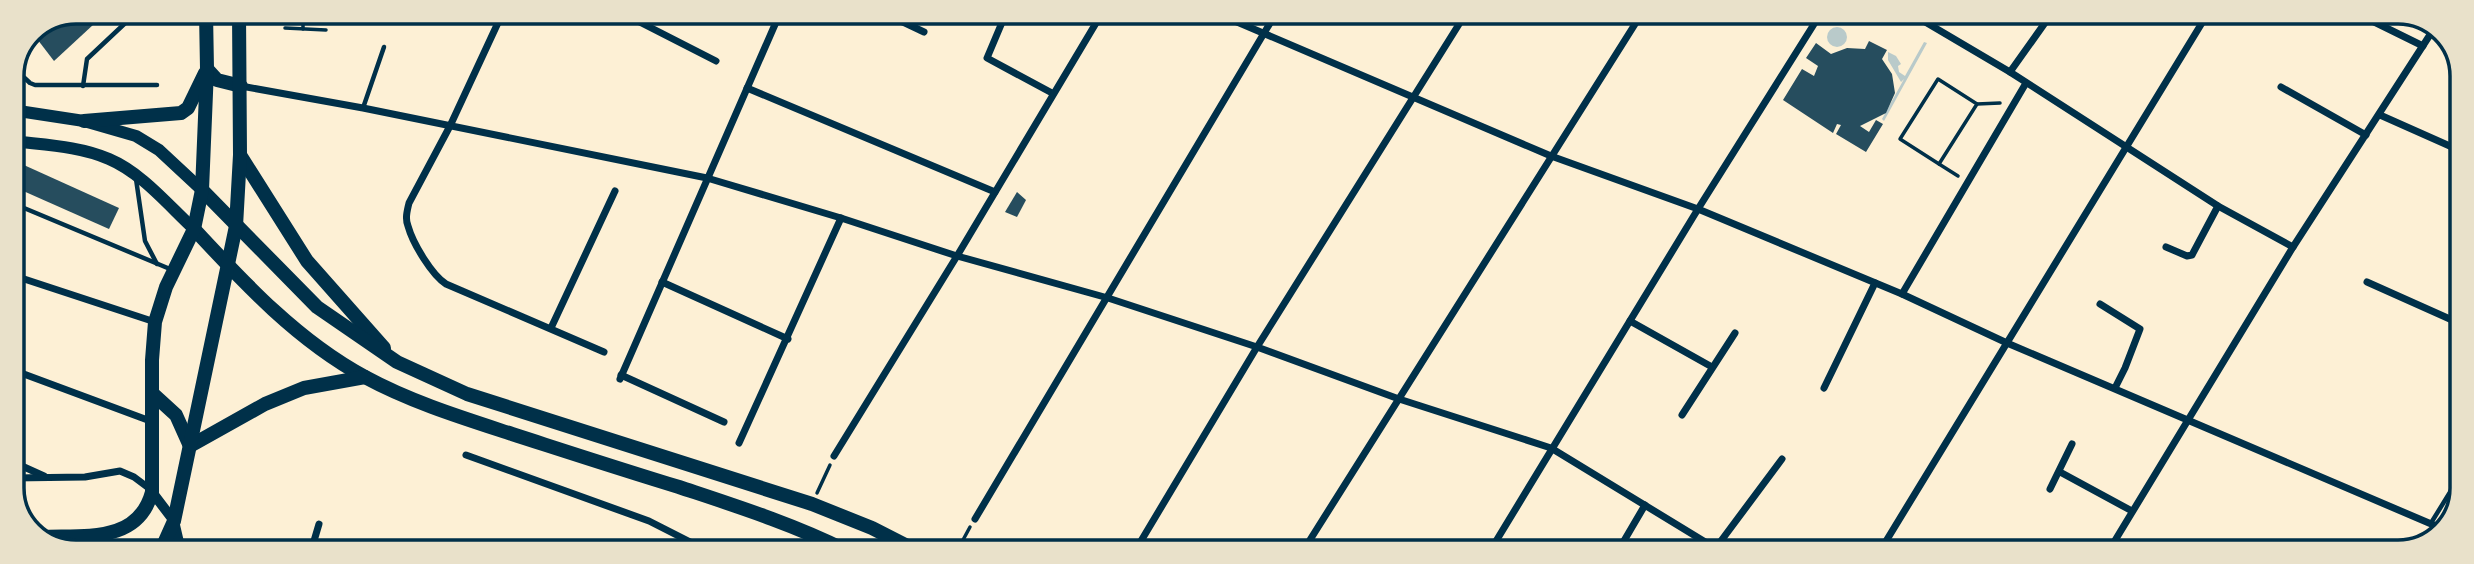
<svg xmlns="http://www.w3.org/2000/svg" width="2474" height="564" viewBox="0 0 2474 564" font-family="'Nunito Sans',sans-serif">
	<rect width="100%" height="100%" fill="#fdf0d5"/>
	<g fill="#b9caca">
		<circle cx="1837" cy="37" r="10"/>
		<path d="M1924 42 1927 43 1884 121 1882 119 1904 79 1901 82 1888 60V52L1896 56 1901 64 1898 66 1899 72 1905 76Z"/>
	</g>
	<g fill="#264d5e">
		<path d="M77 12H107L54 61 31 31Z"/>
		<path d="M1869 41 1887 50 1882 59 1892 74 1895 93 1886 113 1860 126 1869 132 1876 120 1883 124 1866 152 1836 134 1841 125 1837 124 1833 133 1783 100 1802 69 1814 76 1818 66 1806 58 1816 43 1831 54 1847 48 1865 49Z"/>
		<path d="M15 161 119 208 109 229 12 186V168Z"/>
		<path d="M1017 192 1026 200 1017 217 1005 212Z"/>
	</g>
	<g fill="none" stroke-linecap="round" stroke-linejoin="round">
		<g stroke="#003049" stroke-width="3.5">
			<path d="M285 28 326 30"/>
			<path d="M303 29V12"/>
			<path d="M1938 79 1977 104 1939 164 1900 139Z"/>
			<path d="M1977 104 2000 103"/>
			<path d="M1939 164 1958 176"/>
			<path d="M817 493 830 465"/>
			<path d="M957 551 970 527"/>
		</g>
		<g stroke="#003049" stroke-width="4.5">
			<path d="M15 69 30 83 35 85H157"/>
			<path d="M83 86 87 59 137 12"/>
			<path d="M363 108 384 47"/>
			<path d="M136 179 145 241 157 264"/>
			<path d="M12 203 170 269"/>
			<path d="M2431 523 2460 476"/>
		</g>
		<g stroke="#003049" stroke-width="7">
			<path d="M503 12 450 126 409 203C407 211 405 219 408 226 413 244 432 275 446 284L604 352"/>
			<path d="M622 13 716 61"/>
			<path d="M884 13 924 32"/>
			<path d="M1006 13 987 58 1052 93"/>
			<path d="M1216 13 1551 156 1698 209 1902 294 2007 343 2443 529"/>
			<path d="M1910 13 2010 72 2218 206 2293 247"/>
			<path d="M2358 14 2423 46"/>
			<path d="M2331 21 2336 14"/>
			<path d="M2010 72 2052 13"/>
			<path d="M241 86 363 108 707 178 841 218 957 256 1108 298 1257 347 1399 399 1551 448 1720 551"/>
			<path d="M2281 87 2366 135"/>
			<path d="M747 88 995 192"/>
			<path d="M2380 115 2461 151"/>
			<path d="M2166 247 2187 256 2192 255 2218 206"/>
			<path d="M12 275 155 322"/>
			<path d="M662 282 788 339"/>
			<path d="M2367 282 2461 324"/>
			<path d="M1902 294 2026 83"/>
			<path d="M2100 304 2140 329 2125 368 2115 388"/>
			<path d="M1630 321 1712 367"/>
			<path d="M551 328 615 191"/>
			<path d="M13 370 153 422"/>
			<path d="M621 375 724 422"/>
			<path d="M620 379 780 13"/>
			<path d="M1824 388 1875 283"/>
			<path d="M1682 415 1735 333"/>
			<path d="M739 443 841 218"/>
			<path d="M466 455 649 521 708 551"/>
			<path d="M834 456 957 256 1102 13"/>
			<path d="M13 462 44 476"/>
			<path d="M2060 472 2132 511"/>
			<path d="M13 478 85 477 120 471 134 477 150 489"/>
			<path d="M2050 489 2072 444"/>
			<path d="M975 519 1276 13"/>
			<path d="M1715 549 1782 459"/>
			<path d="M311 551 319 524"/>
			<path d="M1135 551 1257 347 1466 13"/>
			<path d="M1303 551 1642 13"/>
			<path d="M1490 551 1698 209 1821 13"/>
			<path d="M1618 551 1645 505"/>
			<path d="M1880 551 2208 13"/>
			<path d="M2108 552 2293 247 2435 27"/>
		</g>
		<path stroke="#003049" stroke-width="10" d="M152 492 174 521 181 551"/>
		<g stroke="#003049" stroke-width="12">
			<path d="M12 110 84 121 136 136 159 150 202 190"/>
			<path d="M12 141C44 145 80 146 109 159 142 173 168 205 194 229"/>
		</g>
		<g stroke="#003049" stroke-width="14">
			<path d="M207 69 217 80 241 86"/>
			<path d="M84 121 181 113 188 108 205 73"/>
			<path d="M240 155 307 261 384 348"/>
			<path d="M202 190 317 307 397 362 467 394 812 504 872 528 917 551"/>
			<path d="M194 229C244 283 298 341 365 377 411 402 463 418 512 434 568 452 623 470 679 487 736 506 793 524 847 551"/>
			<path d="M153 394 176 415 189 444"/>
			<path d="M190 446 265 404 304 388 365 377"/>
			<path d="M41 537C84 535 138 544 152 492V360L155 322 166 287 194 229 202 190 207 69 206 12"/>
			<path d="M161 550 174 521 236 226 240 155 239 12"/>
		</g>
	</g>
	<path d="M0 0H2474V564H0ZM76 24H2398A52 52 0 0 1 2450 76V488A52 52 0 0 1 2398 540H76A52 52 0 0 1 24 488V76A52 52 0 0 1 76 24Z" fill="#e9e1ca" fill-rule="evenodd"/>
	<path fill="none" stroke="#003049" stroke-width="3.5" d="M76 24H2398A52 52 0 0 1 2450 76V488A52 52 0 0 1 2398 540H76A52 52 0 0 1 24 488V76A52 52 0 0 1 76 24Z"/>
</svg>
